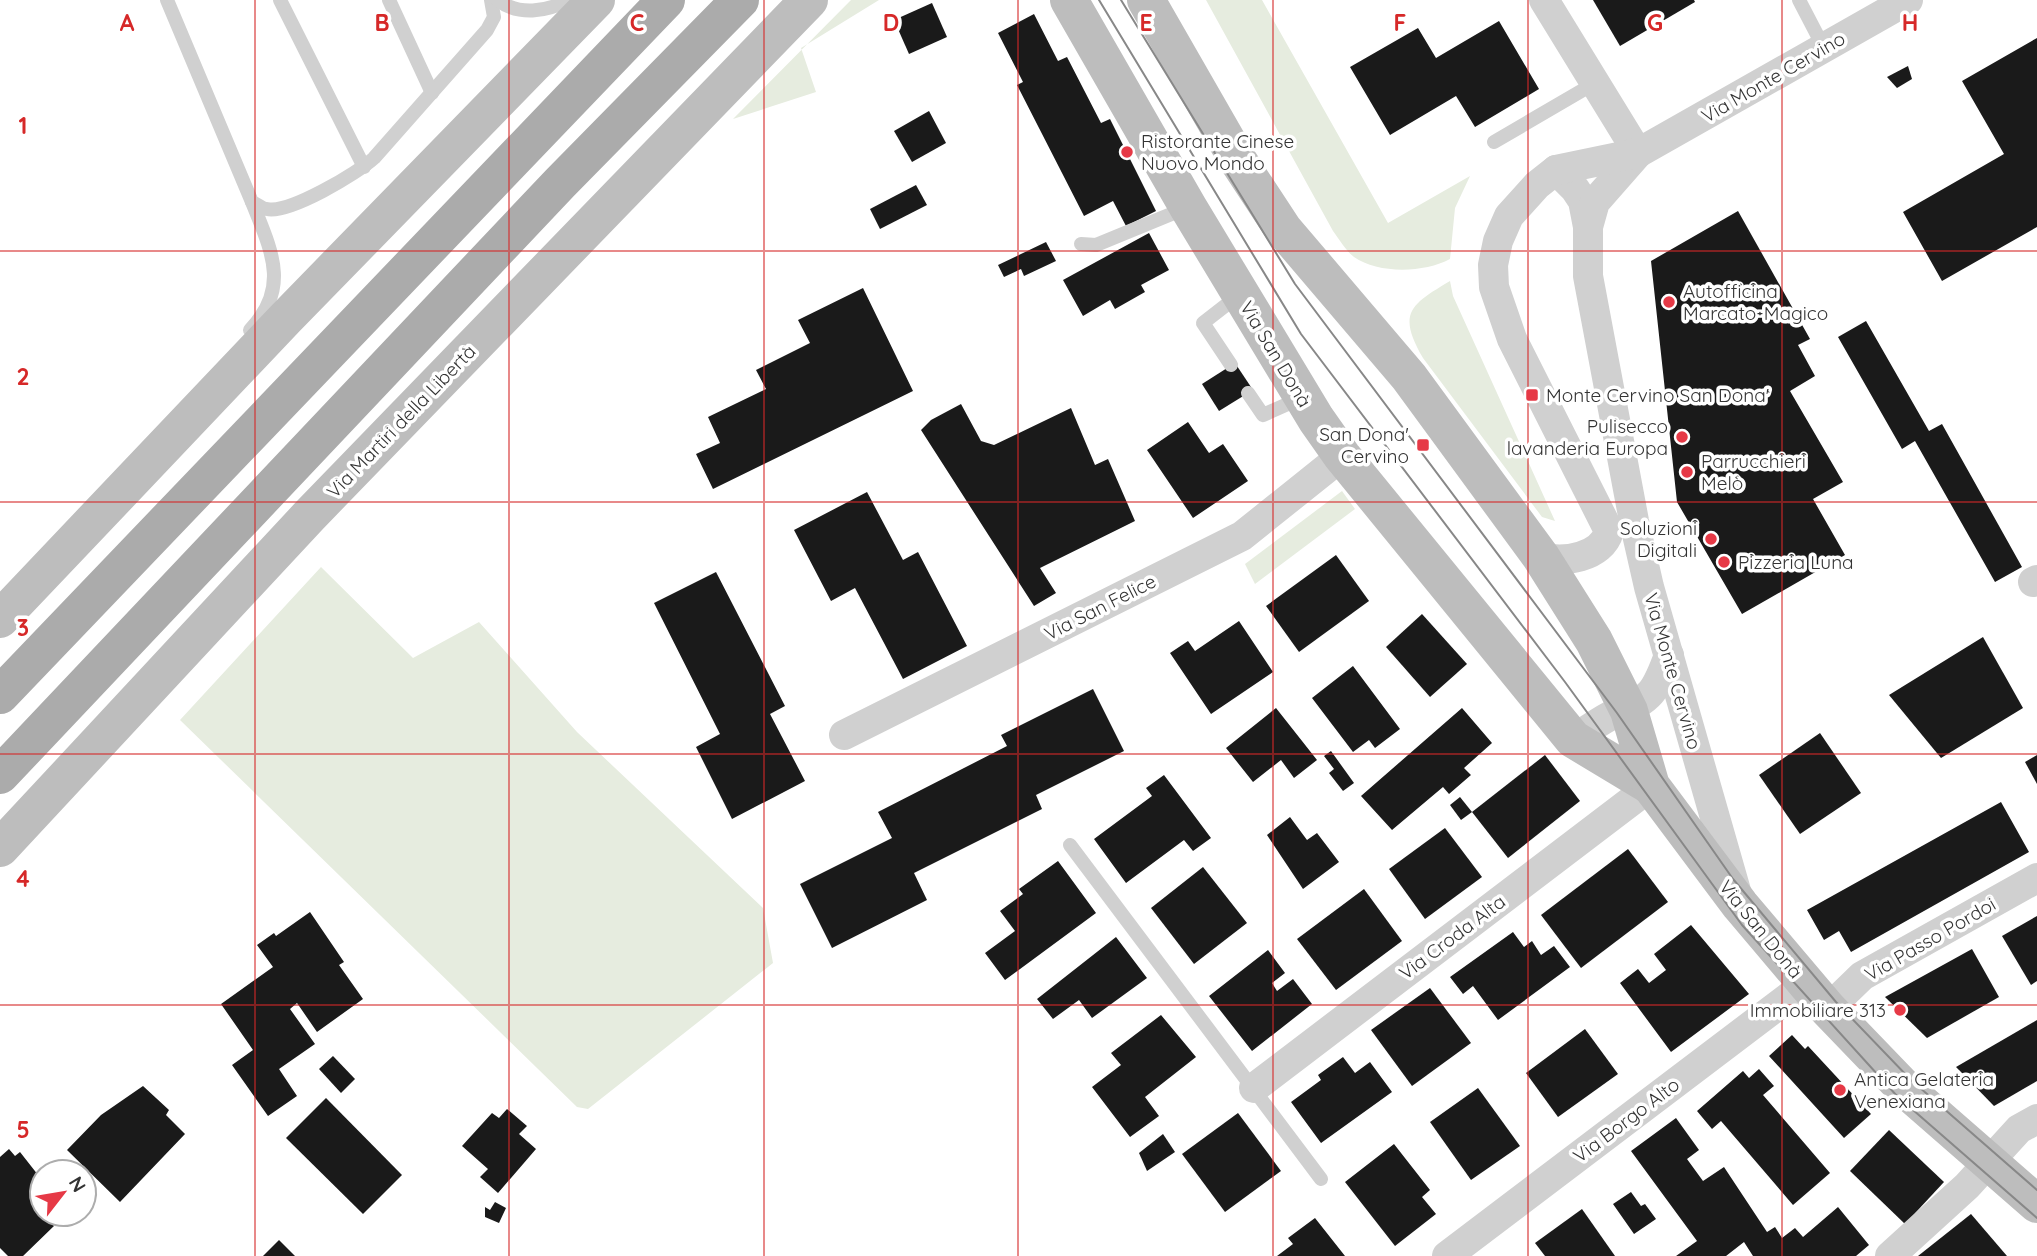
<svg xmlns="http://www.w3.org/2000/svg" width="2037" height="1256" viewBox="0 0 2037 1256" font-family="Quicksand,sans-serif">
	<rect width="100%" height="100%" fill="#fff"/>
	<g fill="#e6ecdf">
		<path d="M851 0H879L801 48 816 92 733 119Z"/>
		<path d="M1206 0H1262L1388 223 1470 176 1455 208 1450 259C1424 273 1378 274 1354 257 1346 251 1339 239 1333 231Z"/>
		<path d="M1450 281 1453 296 1555 521 1542 517 1423 358C1397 313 1410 305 1450 281Z"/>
		<path d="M1342 491 1355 509 1255 584 1245 564Z"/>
		<path d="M321 567 413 658 479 622 577 732 763 908 773 963 588 1109 577 1107 180 720Z"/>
	</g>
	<g fill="#1a1a1a">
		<path d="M1593 0H1694L1695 2 1620 46Z"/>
		<path d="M932 3 947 37 909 54 894 20Z"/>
		<path d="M1034 14 1058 61 1067 57 1101 123 1110 119 1156 211 1126 226 1113 201 1084 216 1017 85 1023 82 998 33Z"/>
		<path d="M1499 21 1539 89 1475 127 1456 96 1390 135 1350 67 1418 28 1436 58Z"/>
		<path d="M2037 38V227L1942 281 1903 212 2004 154 1962 81Z"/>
		<path d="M1908 66 1912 79 1897 88 1887 77Z"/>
		<path d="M929 111 946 143 912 162 894 131Z"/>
		<path d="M916 185 927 205 880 229 870 209Z"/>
		<path d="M1738 211 1810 339 1798 345 1815 376 1790 391 1843 482 1813 499 1845 555 1742 614 1677 502 1651 261Z"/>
		<path d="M1149 233 1169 270 1141 285 1145 292 1115 309 1110 300 1083 316 1063 280Z"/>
		<path d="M1046 242 1056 261 1024 276 1021 269 1004 277 998 265Z"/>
		<path d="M863 288 913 391 713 489 696 454 720 443 708 417 766 389 756 370 810 343 798 320Z"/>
		<path d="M1866 321 1929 431 1942 424 2022 567 1995 582 1915 441 1902 449 1838 337Z"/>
		<path d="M1235 363 1253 390 1219 411 1202 384Z"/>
		<path d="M961 404 981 441 994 445 1071 408 1095 465 1108 459 1135 521 1040 568 1056 593 1034 606 921 430 931 420Z"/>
		<path d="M1188 422 1209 453 1223 444 1248 481 1193 518 1147 450Z"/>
		<path d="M867 492 903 560 918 552 967 646 903 679 855 588 831 601 794 530Z"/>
		<path d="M1336 555 1369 601 1299 652 1266 606Z"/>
		<path d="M716 572 785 706 770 714 805 781 732 819 696 747 720 734 654 603Z"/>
		<path d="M1422 614 1467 664 1430 697 1386 647Z"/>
		<path d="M1239 621 1273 672 1211 714 1170 653 1188 641 1195 651Z"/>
		<path d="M1983 637 2023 708 1941 758 1889 695Z"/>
		<path d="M1353 666 1400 729 1375 748 1369 740 1353 752 1312 698Z"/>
		<path d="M1093 689 1124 751 1036 795 1042 809 914 873 927 900 832 948 800 884 892 838 878 812 1007 746 1001 735Z"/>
		<path d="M1276 708 1317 760 1294 778 1281 760 1253 782 1226 748Z"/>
		<path d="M1462 708 1492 743 1464 768 1471 775 1449 794 1443 787 1392 830 1361 796Z"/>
		<path d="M1820 733 1861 793 1800 834 1759 775Z"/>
		<path d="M1331 751 1354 783 1343 791 1329 773 1334 769 1324 756Z"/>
		<path d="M1545 755 1580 801 1508 858 1472 812Z"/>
		<path d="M2037 755V784L2025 762Z"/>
		<path d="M1164 775 1211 838 1193 851 1184 840 1126 883 1094 839 1152 796 1146 788Z"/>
		<path d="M1460 797 1472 812 1461 820 1450 805Z"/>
		<path d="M2001 802 2029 852 1851 952 1839 931 1824 940 1807 910Z"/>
		<path d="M1290 817 1307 840 1317 833 1339 862 1303 889 1267 835Z"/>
		<path d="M1445 828 1482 877 1425 919 1389 869Z"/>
		<path d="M1628 849 1668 902 1581 968 1541 915Z"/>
		<path d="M1058 861 1096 913 1005 980 985 953 1015 931 1000 911 1023 894 1019 889Z"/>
		<path d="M1203 867 1247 923 1194 964 1151 908Z"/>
		<path d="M1364 889 1402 941 1336 990 1297 939Z"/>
		<path d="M310 912 344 962 339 965 363 999 317 1032 297 1003 290 1009 315 1044 279 1069 297 1096 268 1116 232 1065 253 1050 221 1004 273 967 257 945 274 933 276 936Z"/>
		<path d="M2037 916V981L2031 985 2002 936Z"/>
		<path d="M1691 925 1749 994 1671 1052 1620 983 1638 969 1649 983 1666 970 1654 954Z"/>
		<path d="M1513 932 1524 947 1532 941 1541 955 1554 946 1570 967 1498 1020 1473 986 1463 994 1450 977Z"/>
		<path d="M1116 937 1147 978 1092 1018 1079 1000 1053 1019 1037 999Z"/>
		<path d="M1972 949 1999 997 1927 1038 1885 997Z"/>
		<path d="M1268 950 1285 973 1272 983 1277 991 1293 979 1312 1004 1252 1051 1209 996Z"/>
		<path d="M1430 988 1471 1043 1412 1086 1371 1030Z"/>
		<path d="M1161 1015 1196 1057 1145 1097 1159 1116 1130 1137 1092 1087 1121 1065 1111 1053Z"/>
		<path d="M2037 1020V1081L1994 1106 1956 1067Z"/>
		<path d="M1585 1029 1618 1074 1558 1117 1526 1073Z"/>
		<path d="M1792 1035 1805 1049 1808 1046 1871 1114 1844 1138 1769 1056Z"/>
		<path d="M333 1056 355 1079 341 1093 319 1069Z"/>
		<path d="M1343 1057 1355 1073 1370 1062 1392 1092 1321 1143 1291 1102 1321 1080 1318 1075Z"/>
		<path d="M1759 1069 1774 1086 1763 1095 1830 1173 1793 1205 1721 1121 1712 1129 1697 1111 1743 1071 1749 1078Z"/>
		<path d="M143 1086 169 1110 166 1115 185 1134 120 1202 67 1150 101 1115Z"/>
		<path d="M1478 1088 1520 1146 1471 1180 1430 1122Z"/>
		<path d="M326 1098 402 1175 363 1214 286 1138Z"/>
		<path d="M507 1109 527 1126 519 1134 536 1149 498 1193 480 1177 488 1169 462 1146 492 1113 499 1118Z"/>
		<path d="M1238 1113 1281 1171 1225 1212 1182 1154Z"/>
		<path d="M1676 1118 1699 1150 1687 1159 1703 1181 1724 1167 1767 1232 1775 1227 1782 1238 1795 1228 1803 1237 1838 1207 1869 1245 1856 1256H1753L1744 1242 1726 1256H1676L1697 1241 1631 1151Z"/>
		<path d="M1889 1130 1944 1182 1905 1224 1850 1171Z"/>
		<path d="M1163 1134 1175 1152 1147 1171 1139 1153Z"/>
		<path d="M1394 1144 1430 1190 1422 1197 1436 1214 1395 1246 1345 1182Z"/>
		<path d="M9 1149 15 1156 20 1152 42 1180 40 1210 54 1226 23 1256H8L0 1248V1157Z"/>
		<path d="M1631 1192 1641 1206 1645 1204 1656 1219 1634 1234 1613 1204Z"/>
		<path d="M495 1202 506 1208 499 1223 485 1217V1207L490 1210Z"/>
		<path d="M1582 1209 1615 1256H1545L1535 1243Z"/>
		<path d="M1971 1214 2007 1256H1918Z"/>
		<path d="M1315 1218 1345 1256H1277L1293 1244 1288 1238Z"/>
		<path d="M279 1240 295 1256H263Z"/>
	</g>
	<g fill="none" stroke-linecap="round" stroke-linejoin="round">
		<g stroke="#d0d0d0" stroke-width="14">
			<path d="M167 0 252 202C257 204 263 209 267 209 289 214 358 173 374 158L487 30 494 17 491 0"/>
			<path d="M280 0 364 167"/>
			<path d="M389 0 432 93"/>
			<path d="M498 0C518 16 547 12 568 0"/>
			<path d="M1799 0 1824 48"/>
			<path d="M1494 142 1595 83"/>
			<path d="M1081 244 1096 245 1186 208"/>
			<path d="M250 330C291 287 271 250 252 202"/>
			<path d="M1231 365 1203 323 1239 295"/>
			<path d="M1248 393 1263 415 1301 398"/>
			<path d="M1070 845 1321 1179"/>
		</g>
		<g stroke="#d0d0d0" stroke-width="30">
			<path d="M1544 0 1638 153"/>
			<path d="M1556 170 1575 189 1583 201 1588 227V276L1634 521 1649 587 1736 891"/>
			<path d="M1588 227 1595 202 1638 153"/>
			<path d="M1541 557C1563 563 1602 558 1609 531L1512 339 1494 287 1493 265 1498 241 1509 216 1537 185 1556 170 1638 153 1908 0"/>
			<path d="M2033 582 2037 580"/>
			<path d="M844 735 1242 536 1342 456"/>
			<path d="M1573 739C1587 731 1602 719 1616 713 1651 700 1656 691 1669 655"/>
			<path d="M1828 1009 1862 976 2037 878"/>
			<path d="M1254 1088 1651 786"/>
			<path d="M1447 1256 1806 984"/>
			<path d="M1890 1256 1967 1186 2019 1129 2037 1119"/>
		</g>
		<g stroke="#bdbdbd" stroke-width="38">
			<path d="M1069 0 1188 207 1316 419 1342 456 1573 739 1651 786"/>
			<path d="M1146 0 1239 162 1283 229 1409 377 1541 557 1594 641 1629 711 1651 786 1740 905 1828 1009 1904 1088 2037 1204"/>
			<path d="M0 619 285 319 596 0"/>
			<path d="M0 848 309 516 809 0"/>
		</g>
		<g stroke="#ababab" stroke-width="38">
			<path d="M0 695 666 0"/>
			<path d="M0 775 560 183 740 0"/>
		</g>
		<g stroke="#888" stroke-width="2">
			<path d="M1099 0 1301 334 1565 682 1742 925 1897 1096 2037 1218"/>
			<path d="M1121 0 1295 284 1617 713 1733 879 1836 1002 1911 1080 2037 1190"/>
		</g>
	</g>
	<path fill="none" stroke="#d62828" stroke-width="2" stroke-opacity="0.55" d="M255 0V1256M509 0V1256M764 0V1256M1018 0V1256M1273 0V1256M1528 0V1256M1782 0V1256M0 251H2037M0 502H2037M0 754H2037M0 1005H2037"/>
	<g fill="#e63946" stroke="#fff" stroke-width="2.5">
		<circle cx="1127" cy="152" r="7"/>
		<circle cx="1669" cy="302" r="7"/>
		<rect x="1525" y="388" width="14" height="14" rx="3.5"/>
		<circle cx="1682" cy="437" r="7"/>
		<rect x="1416" y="438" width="14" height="14" rx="3.5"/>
		<circle cx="1687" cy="472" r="7"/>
		<circle cx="1711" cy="539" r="7"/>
		<circle cx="1724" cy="562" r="7"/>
		<circle cx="1900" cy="1010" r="7"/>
		<circle cx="1840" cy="1090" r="7"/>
	</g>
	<g text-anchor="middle" stroke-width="7" stroke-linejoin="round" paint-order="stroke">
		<g font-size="19" fill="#333" stroke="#fff">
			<text transform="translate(1773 77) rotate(-30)" y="7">Via Monte Cervino</text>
			<text transform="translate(1276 354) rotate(59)" y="7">Via San Donà</text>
			<text transform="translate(401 421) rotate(-46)" y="7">Via Martiri della Libertà</text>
			<text transform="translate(1100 607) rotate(-27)" y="7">Via San Felice</text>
			<text transform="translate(1673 671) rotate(74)" y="7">Via Monte Cervino</text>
			<text transform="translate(1761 929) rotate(51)" y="7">Via San Donà</text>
			<text transform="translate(1452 937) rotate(-37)" y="7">Via Croda Alta</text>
			<text transform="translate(1930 939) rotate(-30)" y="7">Via Passo Pordoi</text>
			<text transform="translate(1626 1120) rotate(-37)" y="7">Via Borgo Alto</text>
		</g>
		<g font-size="19" fill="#333" stroke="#fff" text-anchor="start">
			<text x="1141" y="148">Ristorante Cinese<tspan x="1141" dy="22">Nuovo Mondo</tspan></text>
			<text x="1683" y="298">Autofficina<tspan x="1683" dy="22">Marcato-Magico</tspan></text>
			<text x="1546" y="402">Monte Cervino San Dona'</text>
			<text x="1668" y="433" text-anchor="end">Pulisecco<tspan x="1668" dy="22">lavanderia Europa</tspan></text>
			<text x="1409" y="441" text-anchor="end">San Dona'<tspan x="1409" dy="22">Cervino</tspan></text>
			<text x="1701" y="468">Parrucchieri<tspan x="1701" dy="22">Melò</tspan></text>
			<text x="1697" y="535" text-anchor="end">Soluzioni<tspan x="1697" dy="22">Digitali</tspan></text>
			<text x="1738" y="569">Pizzeria Luna</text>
			<text x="1886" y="1017" text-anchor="end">Immobiliare 313</text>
			<text x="1854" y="1086">Antica Gelateria<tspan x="1854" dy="22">Venexiana</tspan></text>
		</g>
	</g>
	<g font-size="23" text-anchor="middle" font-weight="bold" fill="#d62828" stroke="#fff" stroke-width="7" stroke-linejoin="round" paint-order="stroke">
		<text x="127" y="31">A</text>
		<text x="382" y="31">B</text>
		<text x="637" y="31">C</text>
		<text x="891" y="31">D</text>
		<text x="1146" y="31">E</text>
		<text x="1400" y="31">F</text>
		<text x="1655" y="31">G</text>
		<text x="1910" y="31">H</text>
		<text x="23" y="134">1</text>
		<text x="23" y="385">2</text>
		<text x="23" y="636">3</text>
		<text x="23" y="887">4</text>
		<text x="23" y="1138">5</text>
	</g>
	<g transform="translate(63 1193) rotate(59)"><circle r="33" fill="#ffffff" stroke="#adadad" stroke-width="2"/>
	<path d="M0-5L12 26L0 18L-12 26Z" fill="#e63946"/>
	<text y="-10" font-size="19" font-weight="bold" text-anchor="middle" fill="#333333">N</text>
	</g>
</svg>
